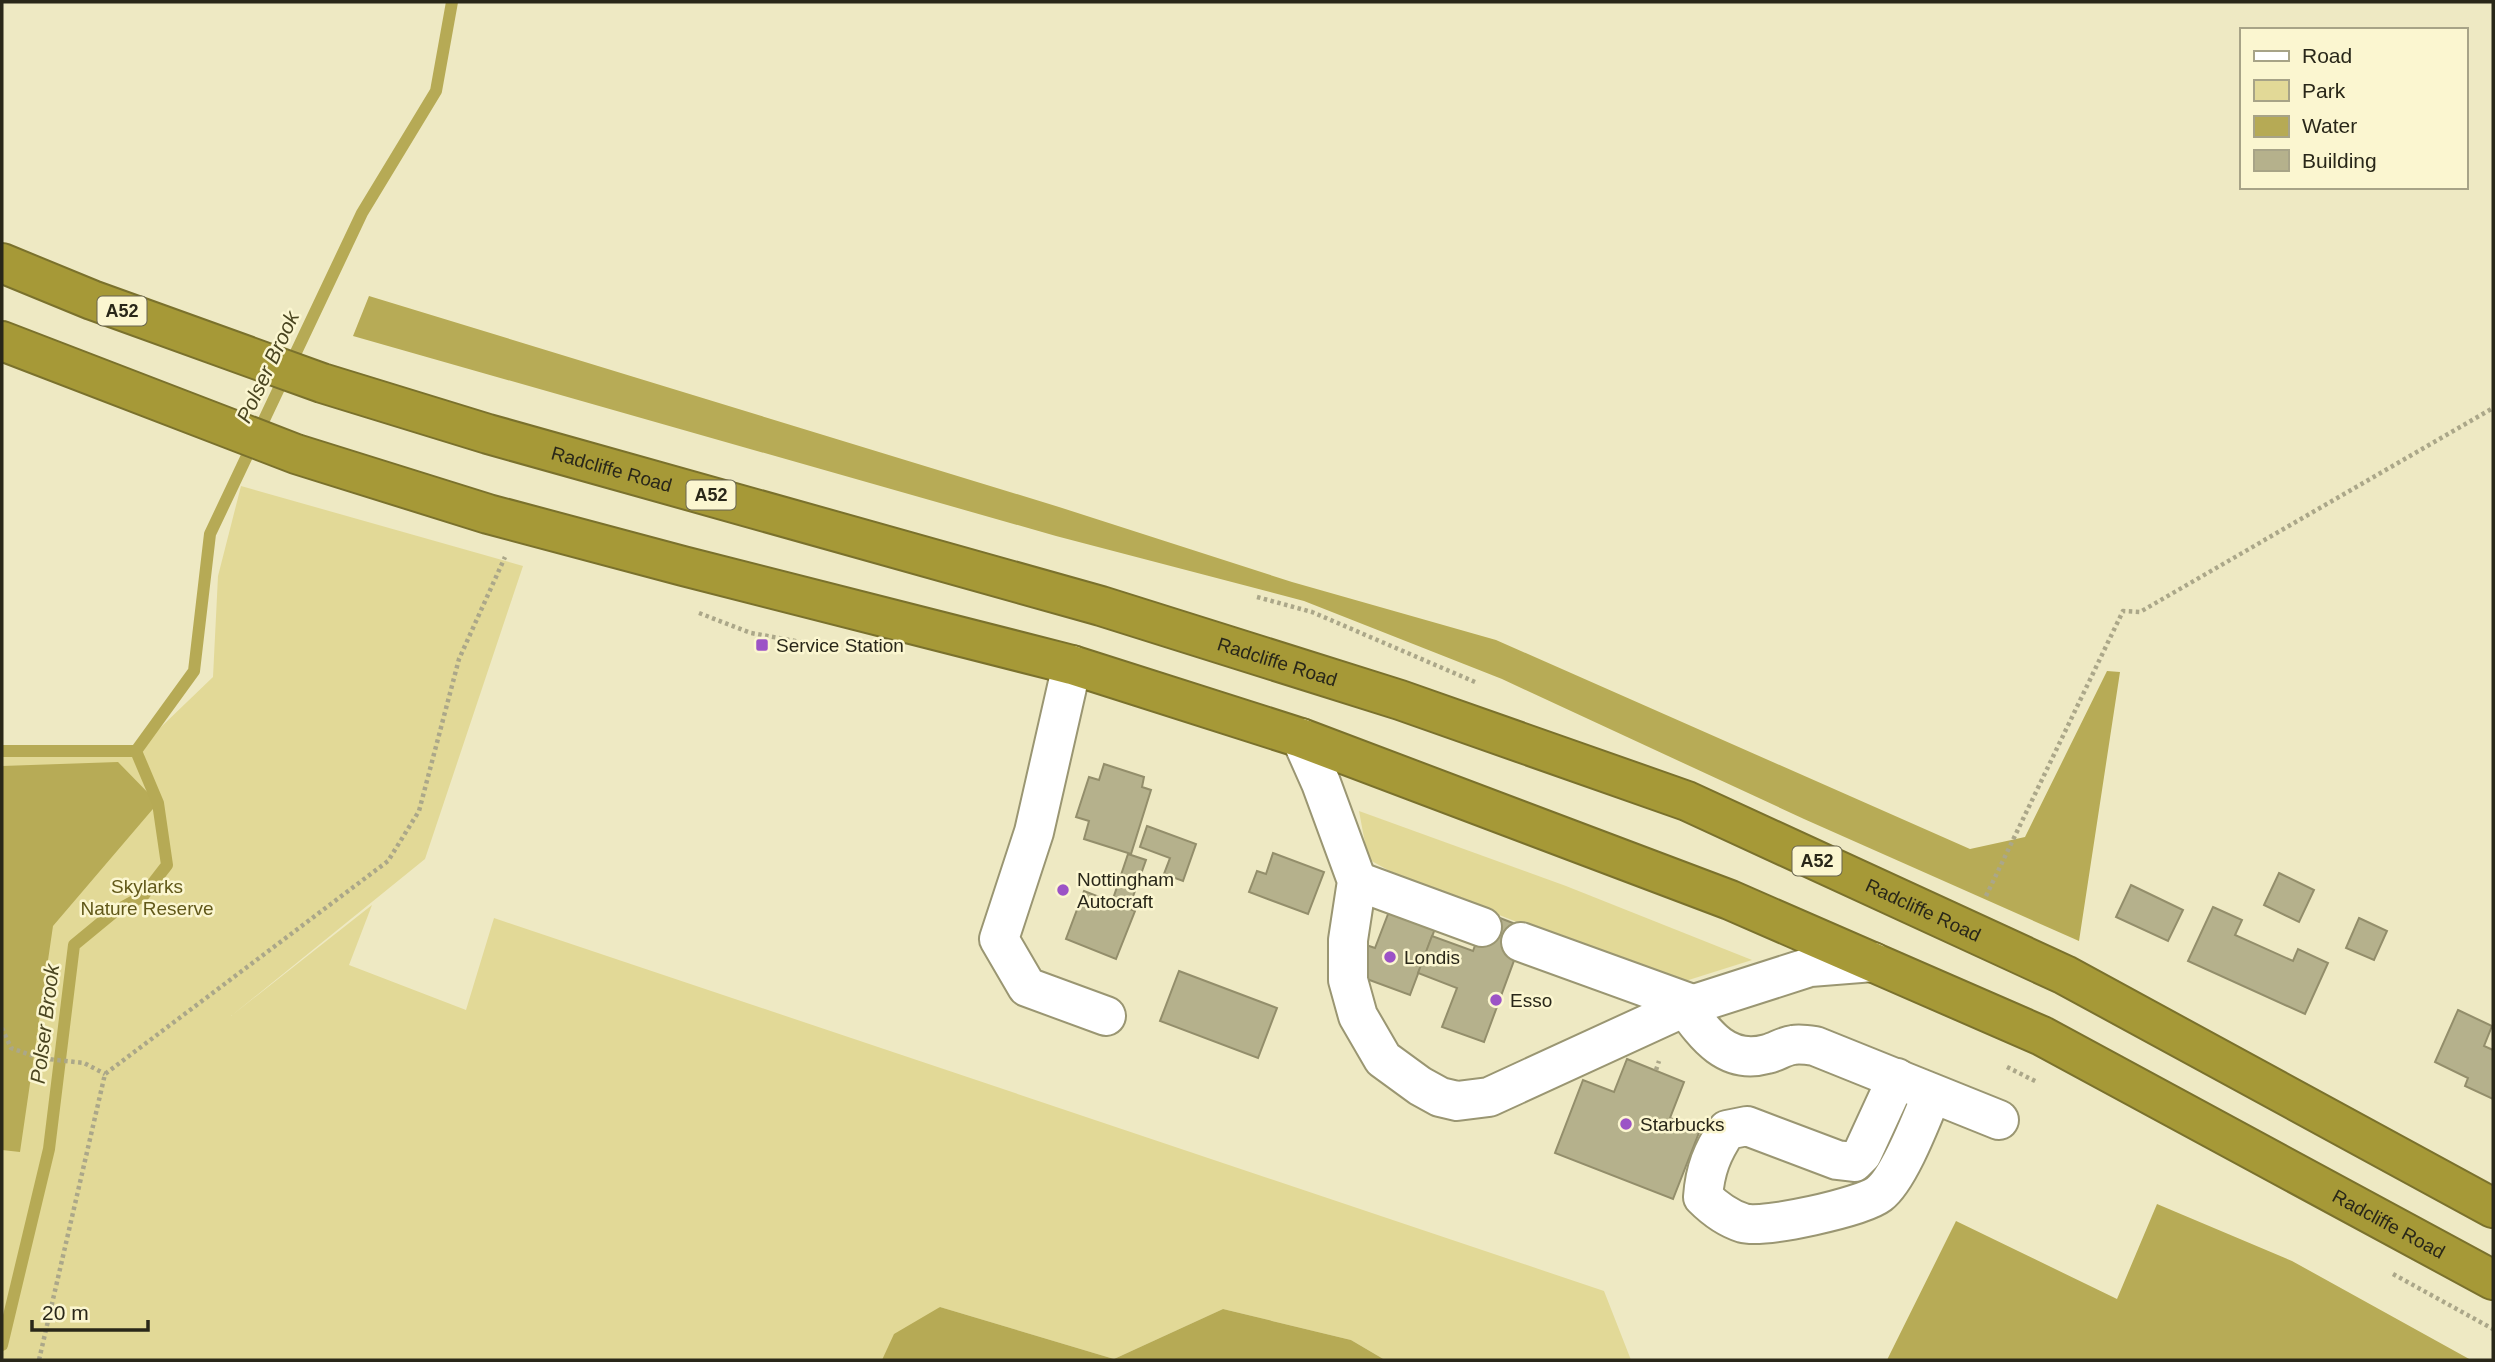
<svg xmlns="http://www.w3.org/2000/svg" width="2495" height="1362" viewBox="0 0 2495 1362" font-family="Helvetica,sans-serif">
	<rect width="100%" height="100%" fill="#eee9c3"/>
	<g fill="#e2d997">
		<path d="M241 486 523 566 425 859 231 1016 372 905 349 965 466 1010 494 918 1604 1291 1631 1360H1385L1351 1340 1223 1309 1114 1359 940 1307 884 1360H2V748L136 751 213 677 218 576Z"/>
		<path d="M1359 811 1566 886 1752 960 1676 984 1397 875 1368 859Z"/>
	</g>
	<g fill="#b7ab56">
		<path d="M369 296 1059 507 1292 582 1496 640 1970 849 2025 837 2107 671 2120 672 2079 941 1804 819 1502 679 1304 601 1056 536 353 336Z"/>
		<path d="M118 762 158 803 53 926 20 1152 2 1150V766Z"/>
		<path d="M2157 1204 2292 1261 2471 1360H1887L1956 1221 2117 1299Z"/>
	</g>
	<path fill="#b6aa55" d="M940 1307 1114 1359 1223 1309 1351 1340 1385 1360H882L894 1334Z"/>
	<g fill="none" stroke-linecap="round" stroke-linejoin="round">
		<g stroke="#b6aa55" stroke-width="12">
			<path d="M2 751H136"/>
			<path d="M2 1345 49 1149 74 945 114 912 143 896 167 865 158 803 136 751 194 671 210 534 362 213 436 91 452 2"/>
		</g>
	</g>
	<g fill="#b5b18c" stroke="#938e6b" stroke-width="2">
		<path d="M1104 764 1144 777 1142 787 1151 790 1131 854 1084 839 1089 821 1076 817 1089 777 1099 780Z"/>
		<path d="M1147 826 1196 844 1183 881 1164 874 1170 858 1140 847Z"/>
		<path d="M1273 853 1324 872 1308 914 1249 892 1257 871 1266 874Z"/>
		<path d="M1128 854 1146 860 1130 905 1113 899Z"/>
		<path d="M2279 873 2314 890 2299 922 2264 905Z"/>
		<path d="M2131 885 2183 910 2168 941 2116 917Z"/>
		<path d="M1084 891 1135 911 1116 959 1066 939Z"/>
		<path d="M2213 907 2242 920 2235 935 2293 961 2298 949 2328 963 2305 1014 2188 961Z"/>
		<path d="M1390 909 1436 926 1410 995 1364 978 1360 943 1375 948Z"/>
		<path d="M1487 913 1526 928 1484 1042 1442 1027 1457 988 1418 973 1432 936 1473 951Z"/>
		<path d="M2359 918 2387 931 2374 960 2346 948Z"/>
		<path d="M1179 971 1277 1008 1258 1058 1160 1021Z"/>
		<path d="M2458 1010 2492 1026 2484 1046 2493 1050V1099L2465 1086 2468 1078 2435 1062Z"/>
		<path d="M1627 1059 1684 1082 1670 1118 1700 1130 1673 1199 1555 1153 1583 1080 1614 1092Z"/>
	</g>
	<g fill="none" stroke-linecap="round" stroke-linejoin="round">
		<g stroke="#9a9672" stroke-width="42">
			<g id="minor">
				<path d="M1072 665 1034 832 999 939 1027 987 1106 1016"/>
				<path d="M1301 738 1321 783 1357 881 1348 940V980L1358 1016 1383 1059 1420 1086 1440 1097 1457 1101 1489 1097 1685 1007 1810 967 1873 962"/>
				<path d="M1357 881 1482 927"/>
				<path d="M1521 942 1695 1005"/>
				<path d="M1685 1007C1706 1036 1727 1065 1767 1054 1776 1052 1784 1046 1793 1045 1799 1044 1808 1045 1815 1046L1999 1120"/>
				<path d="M1897 1078 1862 1154 1854 1162 1837 1160 1747 1126 1727 1130C1712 1152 1705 1170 1703 1197 1715 1209 1727 1218 1743 1223 1764 1229 1862 1207 1879 1194 1899 1179 1922 1118 1932 1094"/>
			</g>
		</g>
		<g stroke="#7a712c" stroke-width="42">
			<g id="highway">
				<path id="s1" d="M2 263 92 300 322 383 488 434 1101 606 1400 700 1687 801 2065 975 2493 1208"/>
				<path id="s2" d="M2 341 296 454 488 514 683 566 1072 665 1301 738 1730 900 2042 1036 2493 1280"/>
			</g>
		</g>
		<g stroke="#aba789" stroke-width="4.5" stroke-dasharray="3.5 3.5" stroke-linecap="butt">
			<path d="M1257 597 1312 612 1475 682"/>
			<path d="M699 613 751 633 840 649"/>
			<path d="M1986 896 2123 611 2140 612 2493 408"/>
			<path d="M2 1028 11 1048 39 1058 84 1063 105 1074"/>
			<path d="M2007 1067 2037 1082"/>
			<path d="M1656 1070 1659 1061"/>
			<path d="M2393 1274 2493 1329"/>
			<path d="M39 1360 105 1074 388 861 419 811 459 659 505 557"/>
		</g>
		<use href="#minor" stroke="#fff" stroke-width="38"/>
		<use href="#highway" stroke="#a69937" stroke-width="38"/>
	</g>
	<g fill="#9c53c6" stroke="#fbf6d0" stroke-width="2.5">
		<rect x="755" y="638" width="14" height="14" rx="3.5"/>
		<circle cx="1063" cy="890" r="7"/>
		<circle cx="1390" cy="957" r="7"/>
		<circle cx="1496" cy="1000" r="7"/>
		<circle cx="1626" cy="1124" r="7"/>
	</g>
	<g text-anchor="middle" stroke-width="5" stroke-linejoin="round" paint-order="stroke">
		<g fill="#fbf6d0" stroke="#686550" stroke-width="2">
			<rect x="97.5" y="296.5" width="49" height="29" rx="5"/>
			<rect x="686.5" y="480.5" width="49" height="29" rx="5"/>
			<rect x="1792.5" y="846.5" width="49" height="29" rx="5"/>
		</g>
		<g font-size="18" font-weight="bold" fill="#292719">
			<text x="122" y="317">A52</text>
			<text x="711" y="501">A52</text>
			<text x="1817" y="867">A52</text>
		</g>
		<g font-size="19" fill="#292719" stroke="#fbf6d0">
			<text dy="7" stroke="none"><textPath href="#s1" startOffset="644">Radcliffe Road</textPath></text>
			<text dy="7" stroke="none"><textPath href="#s1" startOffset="1337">Radcliffe Road</textPath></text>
			<text dy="7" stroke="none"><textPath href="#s1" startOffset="2030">Radcliffe Road</textPath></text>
			<text dy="7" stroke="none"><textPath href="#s2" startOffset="2553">Radcliffe Road</textPath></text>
		</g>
		<g font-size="19" fill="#292719" stroke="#fbf6d0" text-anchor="start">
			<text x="776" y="652">Service Station</text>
			<text x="1077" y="886">Nottingham<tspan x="1077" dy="22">Autocraft</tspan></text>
			<text x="1404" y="964">Londis</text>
			<text x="1510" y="1007">Esso</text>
			<text x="1640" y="1131">Starbucks</text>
		</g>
		<g font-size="19" fill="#615819" stroke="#fbf6d0">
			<text x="147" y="893">Skylarks<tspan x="147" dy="22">Nature Reserve</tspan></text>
		</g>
		<g font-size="21" font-style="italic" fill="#4a4520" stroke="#fbf6d0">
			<text transform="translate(268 367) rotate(-65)" y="7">Polser Brook</text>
			<text transform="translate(45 1024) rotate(-83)" y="7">Polser Brook</text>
		</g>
	</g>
	<rect width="2495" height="1362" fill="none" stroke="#292719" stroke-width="7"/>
	<rect x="2240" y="28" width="228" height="161" fill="#fbf6d0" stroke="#a7a387" stroke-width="2"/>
	<rect x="2254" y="51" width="35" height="10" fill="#ffffff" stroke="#a7a387" stroke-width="2"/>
	<text x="2302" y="63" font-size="21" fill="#292719">Road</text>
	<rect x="2254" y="80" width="35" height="21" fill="#e2d997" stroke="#a7a387" stroke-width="2"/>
	<text x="2302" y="98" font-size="21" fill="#292719">Park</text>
	<rect x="2254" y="116" width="35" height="21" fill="#b6aa55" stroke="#a7a387" stroke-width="2"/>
	<text x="2302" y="133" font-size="21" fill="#292719">Water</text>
	<rect x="2254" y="150" width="35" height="21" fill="#b5b18c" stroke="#a7a387" stroke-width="2"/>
	<text x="2302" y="168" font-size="21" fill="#292719">Building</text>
	<path d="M32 1320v10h116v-10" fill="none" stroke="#292719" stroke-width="3.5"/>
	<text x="42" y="1320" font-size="21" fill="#292719" stroke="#fbf6d0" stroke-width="5" paint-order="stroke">20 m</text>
</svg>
